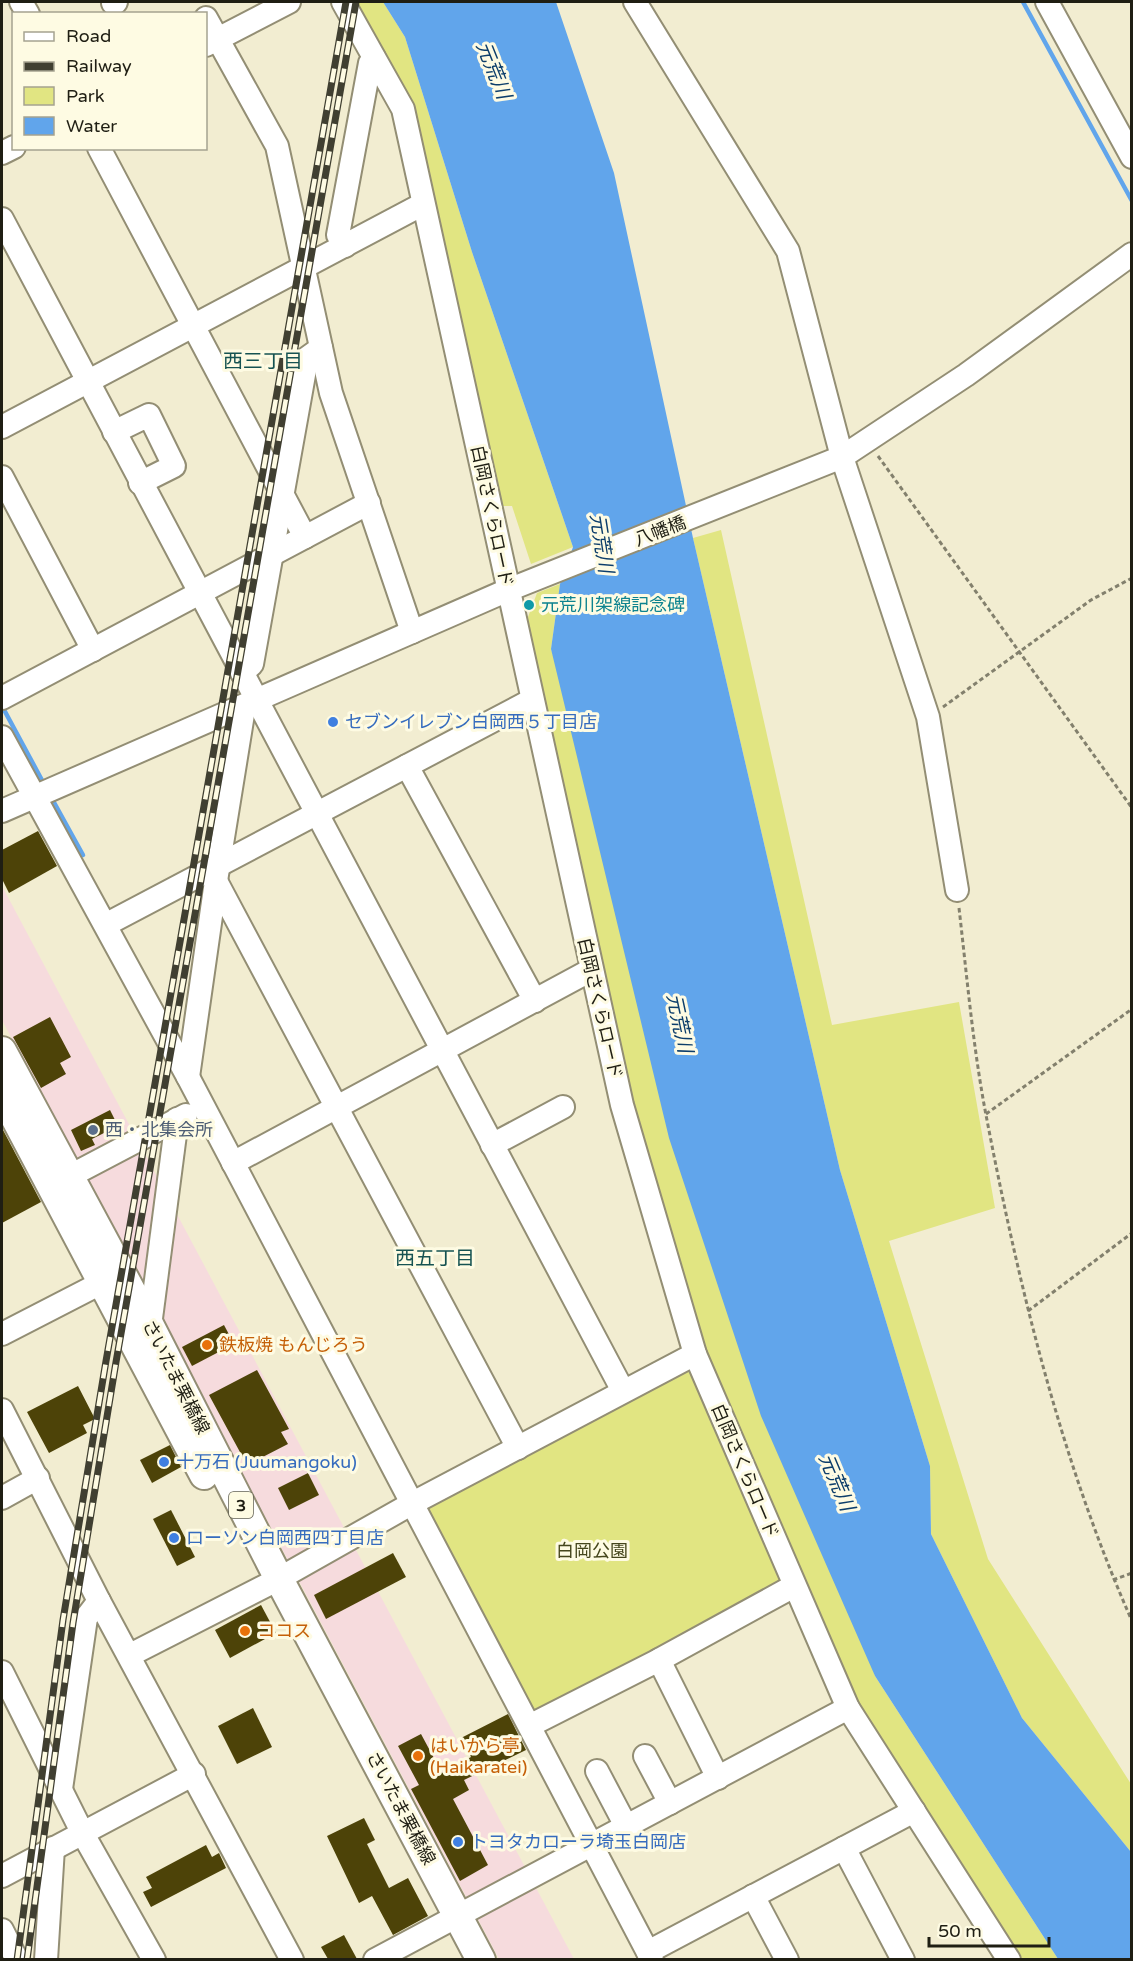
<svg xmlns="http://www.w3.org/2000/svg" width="1133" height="1961" viewBox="0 0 1133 1961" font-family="'Varela Round','Noto Sans JP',sans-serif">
	<rect width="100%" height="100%" fill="#f2edd1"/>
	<path fill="#f6dbdd" d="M2 886 574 1959H499L2 1020Z"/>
	<g fill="#e1e582">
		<path d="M351 2H383L405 37 472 252 573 547 531 564 512 506H497L406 101Z"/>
		<path d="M721 530 832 1025 959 1002 995 1208 889 1241 988 1559 1131 1784V1852L1022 1718 931 1534 930 1466 840 1170 693 538Z"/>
		<path d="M560 584 551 649 875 1676 1058 1959H1019L853 1700 699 1341 639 1137 525 625 537 593Z"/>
		<path d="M684 1368 690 1372 783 1580 537 1716 425 1503Z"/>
	</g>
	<path fill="#61a5eb" d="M383 2H556L614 173 693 538 840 1170 930 1466 931 1534 1022 1718 1131 1852V1959H1058L875 1676 761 1416 669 1138 551 649 560 584 573 547 472 252 405 37Z"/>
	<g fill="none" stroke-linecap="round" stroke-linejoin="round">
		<g stroke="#61a5eb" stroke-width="4.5">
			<path d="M1023 2 1132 201"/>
			<path d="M2 706 44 784"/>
			<path d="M51 797 83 855"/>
		</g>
	</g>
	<g fill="#4d4308">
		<path d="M38 831 57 866 9 893 2 879V850Z"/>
		<path d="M50 1017 71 1057 60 1063 66 1074 41 1088 13 1037Z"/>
		<path d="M110 1110 118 1126 92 1139 95 1145 81 1151 71 1130Z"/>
		<path d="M2 1128 41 1202 2 1223Z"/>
		<path d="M224 1325 234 1344 192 1366 182 1347Z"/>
		<path d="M257 1370 289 1429 281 1432 288 1444 247 1465 209 1395Z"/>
		<path d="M78 1386 95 1419 83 1425 87 1433 49 1453 27 1412Z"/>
		<path d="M170 1445 181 1467 152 1483 140 1460Z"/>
		<path d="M308 1473 319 1495 289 1510 278 1488Z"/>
		<path d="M171 1510 195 1557 177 1566 153 1519Z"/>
		<path d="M393 1553 406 1577 326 1619 314 1595Z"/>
		<path d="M261 1605 276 1633 230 1658 215 1630Z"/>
		<path d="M253 1708 272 1747 237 1764 218 1726Z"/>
		<path d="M508 1714 526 1750 464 1780 469 1790 453 1799 488 1865 460 1881 411 1789 419 1785 398 1746 421 1734 442 1773 471 1757 461 1738Z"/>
		<path d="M364 1818 375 1840 367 1844 389 1888 408 1878 428 1916 393 1935 372 1896 359 1903 327 1836Z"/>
		<path d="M206 1845 212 1857 219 1853 226 1868 151 1907 143 1892 152 1888 146 1877Z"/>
		<path d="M344 1935 357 1959H328L321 1947Z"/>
	</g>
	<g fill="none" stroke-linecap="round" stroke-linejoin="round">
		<g stroke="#938e74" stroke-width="26">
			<g id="minor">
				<path d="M21 2 28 14"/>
				<path d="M343 2 403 109 622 1105 695 1354 848 1708 1009 1960"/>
				<path d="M635 2 788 251 842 457 928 717 957 890"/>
				<path d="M1047 2 1132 157"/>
				<path d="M113 3 116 2"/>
				<path d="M206 18 277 146 331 393 412 632"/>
				<path d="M206 45 289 2"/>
				<path d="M99 148 305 537"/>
				<path d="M2 153 14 147"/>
				<path d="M2 219 623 1391"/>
				<path d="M345 246 338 235 370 63 374 58"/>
				<path d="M2 427 423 204"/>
				<path d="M114 432 149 415 174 466 140 483"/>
				<path d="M2 477 93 650"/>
				<path d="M242 673 252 664 307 358 321 348"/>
				<path d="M2 698 369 503"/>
				<path d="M2 737 188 1077 652 1960"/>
				<path d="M407 766 535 1001"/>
				<path d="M2 811 508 590 842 457 966 375 1132 254"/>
				<path d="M216 881 518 1448"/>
				<path d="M107 924 532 700"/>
				<path d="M188 1077 216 881 243 714 241 707"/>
				<path d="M492 1145 563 1107"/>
				<path d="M233 1163 591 970"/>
				<path d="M70 1176 186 1115"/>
				<path d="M150 1326 177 1119"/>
				<path d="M2 1334 103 1282"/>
				<path d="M2 1410 99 1601 292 1960"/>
				<path d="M2 1498 38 1478"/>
				<path d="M130 1655 275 1581 411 1504 695 1354"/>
				<path d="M659 1660 718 1778"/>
				<path d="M2 1672 83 1834 154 1960"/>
				<path d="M531 1725 659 1660 794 1586"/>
				<path d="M645 1756 670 1803"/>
				<path d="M597 1771 626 1826"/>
				<path d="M61 1789 86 1618 99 1601"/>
				<path d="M844 1848 903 1960"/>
				<path d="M2 1876 194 1774"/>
				<path d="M753 1896 787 1960"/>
				<path d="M2 1930 17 1960"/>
				<path d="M648 1952 914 1811"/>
				<path d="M46 1960 53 1848"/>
				<path d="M375 1960 848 1708"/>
			</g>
		</g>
		<g stroke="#938e74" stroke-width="32">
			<g id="major">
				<path d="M2 1051 150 1326 279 1579 481 1960"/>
				<path d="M2 1093 204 1475"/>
			</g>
		</g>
		<g stroke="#83806d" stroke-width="3" stroke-dasharray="4.5 3" stroke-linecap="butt">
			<path d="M878 456 1132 808"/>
			<path d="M943 707 1091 600 1132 578"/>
			<path d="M959 908C967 977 973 1047 986 1115 1019 1287 1061 1461 1132 1621"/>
			<path d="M986 1114 1132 1009"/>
			<path d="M1028 1311 1132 1233"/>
			<path d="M1113 1580 1132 1573"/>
		</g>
		<use href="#minor" stroke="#fff" stroke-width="22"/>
		<use href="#major" stroke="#fff" stroke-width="28"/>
		<g stroke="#403f31" stroke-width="7">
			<g id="rail">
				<path d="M17 1960 63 1620 106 1361 346 2"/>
				<path d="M27 1960 73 1623 116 1362 356 2"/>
			</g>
		</g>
		<use href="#rail" stroke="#fefbe3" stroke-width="4.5" stroke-dasharray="14" stroke-linecap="butt"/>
	</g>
	<circle fill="#0f9aa8" stroke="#fefbe3" stroke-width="2" cx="529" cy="605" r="6"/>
	<g fill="#3f7fe0" stroke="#fefbe3" stroke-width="2">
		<circle cx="333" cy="722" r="6"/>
		<circle cx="164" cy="1462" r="6"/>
		<circle cx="174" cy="1538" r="6"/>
		<circle cx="458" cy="1842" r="6"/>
	</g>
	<circle fill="#5c6f8a" stroke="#fefbe3" stroke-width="2" cx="93" cy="1130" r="6"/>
	<g fill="#e8710a" stroke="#fefbe3" stroke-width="2">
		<circle cx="207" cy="1345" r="6"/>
		<circle cx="245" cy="1631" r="6"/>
		<circle cx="418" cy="1756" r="6"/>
	</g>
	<g text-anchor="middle" stroke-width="6" stroke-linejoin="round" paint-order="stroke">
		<rect fill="#fefbe3" stroke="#626051" stroke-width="1.5" x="229" y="1492" width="24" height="26" rx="4.5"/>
		<g font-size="16" font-weight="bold" fill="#1f1e13">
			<text x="241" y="1511">3</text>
		</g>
		<g font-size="18" fill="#1f1e13" stroke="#fefbe3">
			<text transform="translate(492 516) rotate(78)" y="6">白岡さくらロード</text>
			<text transform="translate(660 531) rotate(-21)" y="6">八幡橋</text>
			<text transform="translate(600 1008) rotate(77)" y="6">白岡さくらロード</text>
			<text transform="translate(176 1377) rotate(63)" y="6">さいたま栗橋線</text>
			<text transform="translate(745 1471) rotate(67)" y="6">白岡さくらロード</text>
			<text transform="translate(401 1808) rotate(62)" y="6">さいたま栗橋線</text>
		</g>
		<g font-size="18" fill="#0d838f" stroke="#fefbe3" text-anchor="start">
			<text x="541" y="611">元荒川架線記念碑</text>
		</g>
		<g font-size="18" fill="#366cbe" stroke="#fefbe3" text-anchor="start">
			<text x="345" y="728">セブンイレブン白岡西５丁目店</text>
			<text x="176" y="1468">十万石 (Juumangoku)</text>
			<text x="186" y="1544">ローソン白岡西四丁目店</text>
			<text x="470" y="1848">トヨタカローラ埼玉白岡店</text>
		</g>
		<g font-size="18" fill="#4e5e75" stroke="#fefbe3" text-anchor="start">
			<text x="105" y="1136">西・北集会所</text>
		</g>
		<g font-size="18" fill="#c56008" stroke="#fefbe3" text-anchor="start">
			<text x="219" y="1351">鉄板焼 もんじろう</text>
			<text x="257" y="1637">ココス</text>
			<text x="430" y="1752">はいから亭<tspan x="430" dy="21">(Haikaratei)</tspan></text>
		</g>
		<g font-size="18" fill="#45461c" stroke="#fefbe3">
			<text x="592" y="1557">白岡公園</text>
		</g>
		<g font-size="20" font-style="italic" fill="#0d3e6b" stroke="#fefbe3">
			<text transform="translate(494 70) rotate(68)" y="7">元荒川</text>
			<text transform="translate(602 543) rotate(81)" y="7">元荒川</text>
			<text transform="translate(680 1023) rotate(78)" y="7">元荒川</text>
			<text transform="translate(837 1482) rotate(67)" y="7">元荒川</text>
		</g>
		<g font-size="20" fill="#165352" stroke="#fefbe3">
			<text x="263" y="368">西三丁目</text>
			<text x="435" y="1265">西五丁目</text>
		</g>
	</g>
	<rect width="1133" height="1961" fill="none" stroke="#1f1e13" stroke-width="6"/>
	<rect x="12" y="12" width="195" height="138" fill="#fefbe3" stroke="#a5a390" stroke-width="1.5"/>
	<rect x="24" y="32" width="30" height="9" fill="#ffffff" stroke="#a5a390" stroke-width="1.5"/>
	<text x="66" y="42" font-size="18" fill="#1f1e13">Road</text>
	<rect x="24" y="62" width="30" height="9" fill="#403f31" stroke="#a5a390" stroke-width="1.5"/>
	<text x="66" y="72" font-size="18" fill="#1f1e13">Railway</text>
	<rect x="24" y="87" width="30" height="18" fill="#e1e582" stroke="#a5a390" stroke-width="1.5"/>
	<text x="66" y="102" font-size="18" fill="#1f1e13">Park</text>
	<rect x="24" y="117" width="30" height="18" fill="#61a5eb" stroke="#a5a390" stroke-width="1.5"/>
	<text x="66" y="132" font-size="18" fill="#1f1e13">Water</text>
	<path d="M929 1937v9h120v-9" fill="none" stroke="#1f1e13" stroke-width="3"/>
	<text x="938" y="1937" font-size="18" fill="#1f1e13" stroke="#fefbe3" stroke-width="4.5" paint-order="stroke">50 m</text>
</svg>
